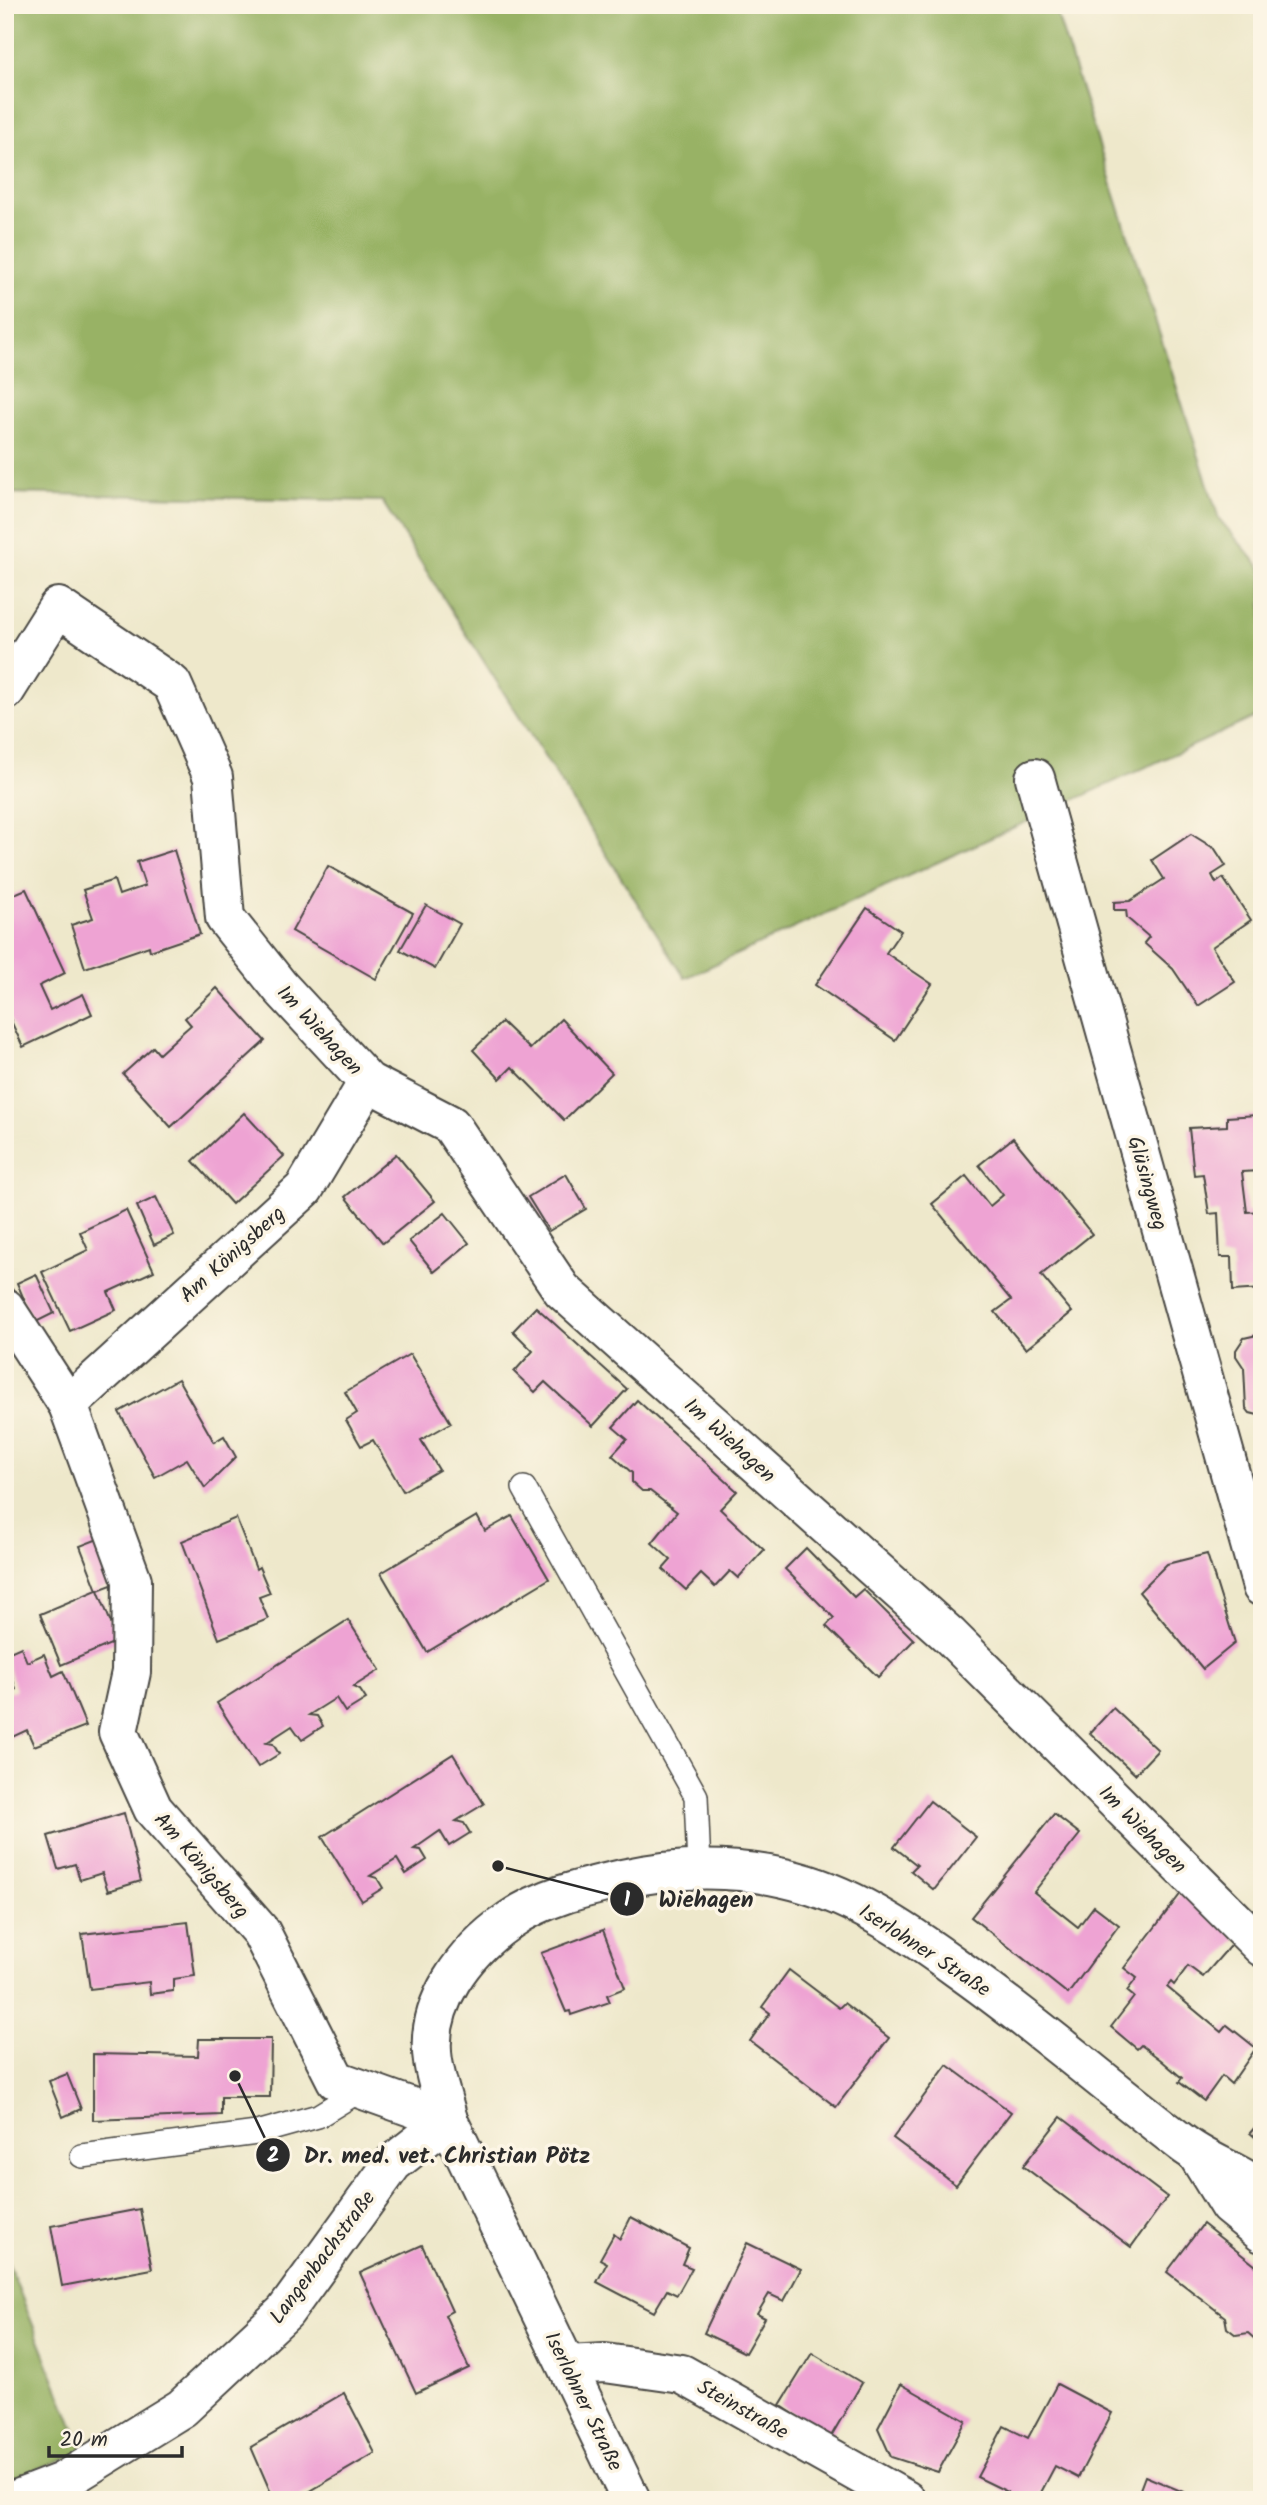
<svg xmlns="http://www.w3.org/2000/svg" width="1267" height="2505" viewBox="0 0 1267 2505" font-family="Kalam,sans-serif">
	<rect width="100%" height="100%" fill="#fcf5e5"/>
	<filter id="ink" filterUnits="userSpaceOnUse"><feTurbulence type="fractalNoise" baseFrequency=".0143" numOctaves="2"/><feDisplacementMap in="SourceGraphic" scale="14" xChannelSelector="R" yChannelSelector="G"/><feConvolveMatrix kernelMatrix="1 2 1 2 8 2 1 2 1" color-interpolation-filters="sRGB"/></filter>
	<filter id="wash" filterUnits="userSpaceOnUse"><feTurbulence type="fractalNoise" baseFrequency=".00686" numOctaves="4" result="noise"/><feDisplacementMap in="SourceGraphic" scale="28" xChannelSelector="R" yChannelSelector="G"/><feGaussianBlur stdDeviation="1.57" result="paint"/><feColorMatrix in="noise" values="0 0 0 0 0 0 0 0 0 0 0 0 0 0 0 0 0 1.4 0 .05"/><feComposite in="paint" operator="in"/></filter>
	<g filter="url(#wash)">
		<rect width="100%" height="100%" fill="#eee8cb"/>
		<g fill="#98b265" stroke="#626e48" stroke-width="2">
			<path d="M5 5H1054L1219 519 1262 569V714L685 978 382 501 5 493Z"/>
			<path d="M5 2255 83 2451 5 2482Z"/>
		</g>
		<g id="blocks">
			<g fill="#eea3d3">
				<path d="M1191 834 1215 849 1226 866 1212 875 1216 883 1223 878 1251 920 1212 947 1235 982 1198 1006 1173 969 1144 943 1149 937 1127 918 1126 910H1114V902L1130 901 1164 879 1152 860Z"/>
				<path d="M174 850 200 934 150 951 149 946 85 968 71 925 93 918 83 890 114 880 119 895 145 886 137 862Z"/>
				<path d="M328 866 413 913 376 979 292 931Z"/>
				<path d="M26 889 65 973 39 986 50 1010 83 994 92 1014 23 1047 5 1008V898Z"/>
				<path d="M426 905 460 924 435 969 400 950Z"/>
				<path d="M867 908 901 931 886 953 932 984 895 1040 815 985Z"/>
				<path d="M217 988 265 1041 171 1127 123 1074 153 1047 159 1054 183 1032 191 1025 185 1018Z"/>
				<path d="M561 1019 612 1073 564 1120 512 1067 500 1079 473 1050 502 1022 530 1049Z"/>
				<path d="M244 1113 284 1156 232 1204 193 1161Z"/>
				<path d="M1257 1115 1259 1171 1242 1172 1247 1212 1262 1211V1289L1233 1291 1232 1257H1220L1218 1213 1209 1214 1203 1174 1194 1175 1189 1128 1227 1126V1117Z"/>
				<path d="M1013 1138 1092 1234 1041 1275 1072 1312 1026 1349 995 1312 1011 1300 932 1204 966 1176 990 1206 1003 1195 979 1165Z"/>
				<path d="M396 1154 435 1201 383 1243 345 1197Z"/>
				<path d="M566 1174 586 1209 549 1231 528 1197Z"/>
				<path d="M156 1197 174 1235 154 1245 137 1206Z"/>
				<path d="M126 1210 154 1271 108 1292 116 1310 70 1331 42 1272 88 1250 80 1232Z"/>
				<path d="M445 1213 469 1243 434 1272 409 1241Z"/>
				<path d="M36 1274 54 1313 34 1323 17 1283Z"/>
				<path d="M536 1307 627 1389 593 1426 545 1382 535 1392 514 1372 533 1351 513 1331Z"/>
				<path d="M1257 1335 1262 1337V1416L1250 1413 1246 1408 1244 1368 1236 1356V1350L1244 1338Z"/>
				<path d="M410 1354 451 1423 421 1440 439 1470 403 1491 373 1440 361 1446 346 1420 357 1413 345 1392Z"/>
				<path d="M178 1379 214 1442 224 1436 236 1457 205 1488 187 1459 155 1477 119 1412Z"/>
				<path d="M637 1400 737 1491 720 1509 764 1550 738 1578 730 1571 715 1587 701 1574 686 1590 663 1569 671 1560 652 1543 677 1512 650 1491H642L632 1482V1473L612 1455 627 1439 613 1427Z"/>
				<path d="M477 1516 485 1531 512 1516 549 1579 427 1652 381 1573Z"/>
				<path d="M236 1518 256 1569 259 1567 270 1593 259 1597 268 1619 219 1639 182 1541Z"/>
				<path d="M98 1539 117 1583 98 1590 118 1641 61 1665 40 1614 97 1590 80 1546Z"/>
				<path d="M806 1548 854 1597 863 1589 914 1640 878 1677 826 1626 834 1618 785 1569Z"/>
				<path d="M1207 1554 1235 1643 1203 1669 1139 1592 1167 1564Z"/>
				<path d="M348 1620 380 1670 353 1687 360 1690 366 1699 345 1712 336 1698 309 1715 317 1716 323 1726 302 1740 292 1726 266 1743 273 1744 279 1754 258 1767 217 1703Z"/>
				<path d="M21 1647 27 1662 44 1654 53 1676 63 1671 86 1726 34 1746 27 1730 8 1739 5 1731V1695L16 1690 5 1654Z"/>
				<path d="M1113 1708 1158 1750 1135 1774 1090 1733Z"/>
				<path d="M453 1754 484 1804 456 1821 464 1823 470 1833 449 1846 440 1831 414 1849 421 1850 427 1860 406 1874 397 1859 370 1876 377 1878 383 1888 362 1901 322 1837Z"/>
				<path d="M930 1801 976 1837 934 1890 911 1871 917 1865 894 1847Z"/>
				<path d="M124 1813 141 1881 108 1891 102 1873 80 1880 75 1864 58 1869 48 1836Z"/>
				<path d="M1054 1814 1080 1834 1034 1892 1078 1927 1094 1906 1119 1925 1068 1994 971 1917Z"/>
				<path d="M1185 1888 1236 1939 1203 1977 1188 1966 1174 1985 1171 1982 1167 1987 1221 2032 1227 2025 1256 2048 1231 2084 1222 2076 1204 2101 1179 2082 1182 2078 1161 2060 1141 2045 1137 2049 1111 2027 1134 1997 1127 1991 1137 1978 1124 1968Z"/>
				<path d="M188 1922 195 1976 173 1979V1991L150 1994 149 1982 90 1989 82 1934Z"/>
				<path d="M603 1930 625 1988 607 1995 610 2002 571 2015 570 2011 566 2012 541 1953Z"/>
				<path d="M789 1970 839 2008 844 2003 889 2038 836 2107 750 2041 770 2013 762 2007Z"/>
				<path d="M199 2039H271L270 2097H221V2115L93 2120V2054L198 2056Z"/>
				<path d="M947 2065 1011 2112 956 2185 893 2138Z"/>
				<path d="M67 2074 81 2109 63 2117 49 2081Z"/>
				<path d="M1061 2117 1167 2197 1131 2247 1023 2166Z"/>
				<path d="M1262 2119V2143L1250 2133Z"/>
				<path d="M140 2209 152 2269 62 2286 51 2226Z"/>
				<path d="M631 2217 689 2248 682 2264 692 2268 677 2295 667 2290 654 2312 597 2282 607 2263 600 2259 614 2234 620 2239Z"/>
				<path d="M1203 2224 1261 2270 1255 2280 1262 2285V2335L1257 2341 1248 2333 1236 2335 1227 2328 1225 2317 1167 2272Z"/>
				<path d="M747 2243 801 2269 784 2301 769 2294 757 2314 765 2318 745 2353 704 2333Z"/>
				<path d="M422 2245 452 2311 445 2315 469 2368 416 2393 360 2273Z"/>
				<path d="M812 2353 862 2383 830 2438 780 2405Z"/>
				<path d="M901 2384 966 2421 938 2472 891 2457 878 2428Z"/>
				<path d="M1057 2384 1112 2413 1078 2478 1055 2466 1037 2500H1004L1008 2492 977 2477 1004 2426 1028 2438Z"/>
				<path d="M344 2393 375 2453 295 2500H274L251 2447Z"/>
				<path d="M1145 2476 1186 2493 1184 2500H1136Z"/>
			</g>
		</g>
	</g>
	<g filter="url(#ink)">
		<use href="#blocks" fill-opacity="0" stroke="#484743" stroke-width="2"/>
		<g fill="none" stroke-linecap="round" stroke-linejoin="round">
			<g stroke="#484743" stroke-width="26">
				<g id="service">
					<path d="M524 1488 696 1796 699 1868"/>
					<path d="M82 2156 257 2133 318 2116 362 2089"/>
				</g>
			</g>
			<g stroke="#484743" stroke-width="42">
				<g id="minor">
					<path d="M5 691 58 607 172 684 213 777 225 918 280 987 368 1082 451 1125 562 1290 950 1636 1262 1947"/>
					<path d="M1035 778 1262 1587"/>
					<path d="M5 1308 68 1405 132 1580 131 1672 118 1732 153 1809 261 1932 336 2080 448 2120"/>
					<path d="M68 1405 304 1189 368 1082"/>
					<path d="M567 2365 605 2363 682 2374 906 2500"/>
				</g>
			</g>
			<g stroke="#484743" stroke-width="42">
				<path id="tertiary" d="M15 2500 62 2482 182 2408 285 2312 393 2163 448 2120"/>
			</g>
			<g stroke="#484743" stroke-width="42">
				<g id="secondary">
					<path d="M1197 2154 1229 2206 1262 2233"/>
					<path d="M631 2500 448 2120C443 2100 436 2081 433 2061 424 2004 465 1951 510 1920 543 1897 583 1888 622 1879 675 1867 730 1866 784 1878 848 1892 905 1930 957 1968 1035 2023 1106 2085 1182 2143 1206 2162 1237 2171 1262 2190"/>
				</g>
			</g>
			<use href="#service" stroke="#fff" stroke-width="23"/>
			<use href="#minor" stroke="#fff" stroke-width="38"/>
			<use href="#tertiary" stroke="#fff" stroke-width="38"/>
			<use href="#secondary" stroke="#fff" stroke-width="38"/>
		</g>
	</g>
	<g text-anchor="middle" stroke-width="7" stroke-linejoin="round" paint-order="stroke">
		<g font-size="21" fill="#2b2b2b" stroke="#fcf5e5">
			<text transform="translate(320 1030) rotate(47)" y="7">Im Wiehagen</text>
			<text transform="translate(1148 1183) rotate(74)" y="7">Glüsingweg</text>
			<text transform="translate(232 1254) rotate(-42)" y="7">Am Königsberg</text>
			<text transform="translate(730 1440) rotate(42)" y="7">Im Wiehagen</text>
			<text transform="translate(1143 1829) rotate(45)" y="7">Im Wiehagen</text>
			<text transform="translate(202 1865) rotate(49)" y="7">Am Königsberg</text>
			<text transform="translate(925 1950) rotate(33)" y="7">Iserlohner Straße</text>
			<text transform="translate(322 2257) rotate(-53)" y="7">Langenbachstraße</text>
			<text transform="translate(584 2401) rotate(64)" y="7">Iserlohner Straße</text>
			<text transform="translate(743 2409) rotate(29)" y="7">Steinstraße</text>
		</g>
	</g>
	<path fill="none" stroke="#2b2b2b" stroke-width="2.5" d="M498 1866L627 1899M235 2076L273 2155"/>
	<g fill="#2b2b2b" stroke="#fcf5e5" stroke-width="2.5">
		<circle cx="498" cy="1866" r="7"/>
		<circle cx="235" cy="2076" r="7"/>
		<circle cx="627" cy="1899" r="18"/>
		<circle cx="273" cy="2155" r="18"/>
	</g>
	<g font-size="21" text-anchor="middle" font-weight="bold" fill="#fff">
		<text x="627" y="1906">1</text>
		<text x="273" y="2162">2</text>
	</g>
	<g font-size="23" text-anchor="middle" font-weight="bold" fill="#2b2b2b" stroke="#fcf5e5" stroke-width="7" stroke-linejoin="round" paint-order="stroke">
		<text x="706" y="1907">Wiehagen</text>
		<text x="447" y="2163">Dr. med. vet. Christian Pötz</text>
	</g>
	<rect width="1267" height="2505" fill="none" stroke="#fcf5e5" stroke-width="28"/>
	<path d="M49 2446v10h133v-10" fill="none" stroke="#2b2b2b" stroke-width="3.5"/>
	<text x="60" y="2446" font-size="21" fill="#2b2b2b" stroke="#fcf5e5" stroke-width="5" paint-order="stroke">20 m</text>
</svg>
